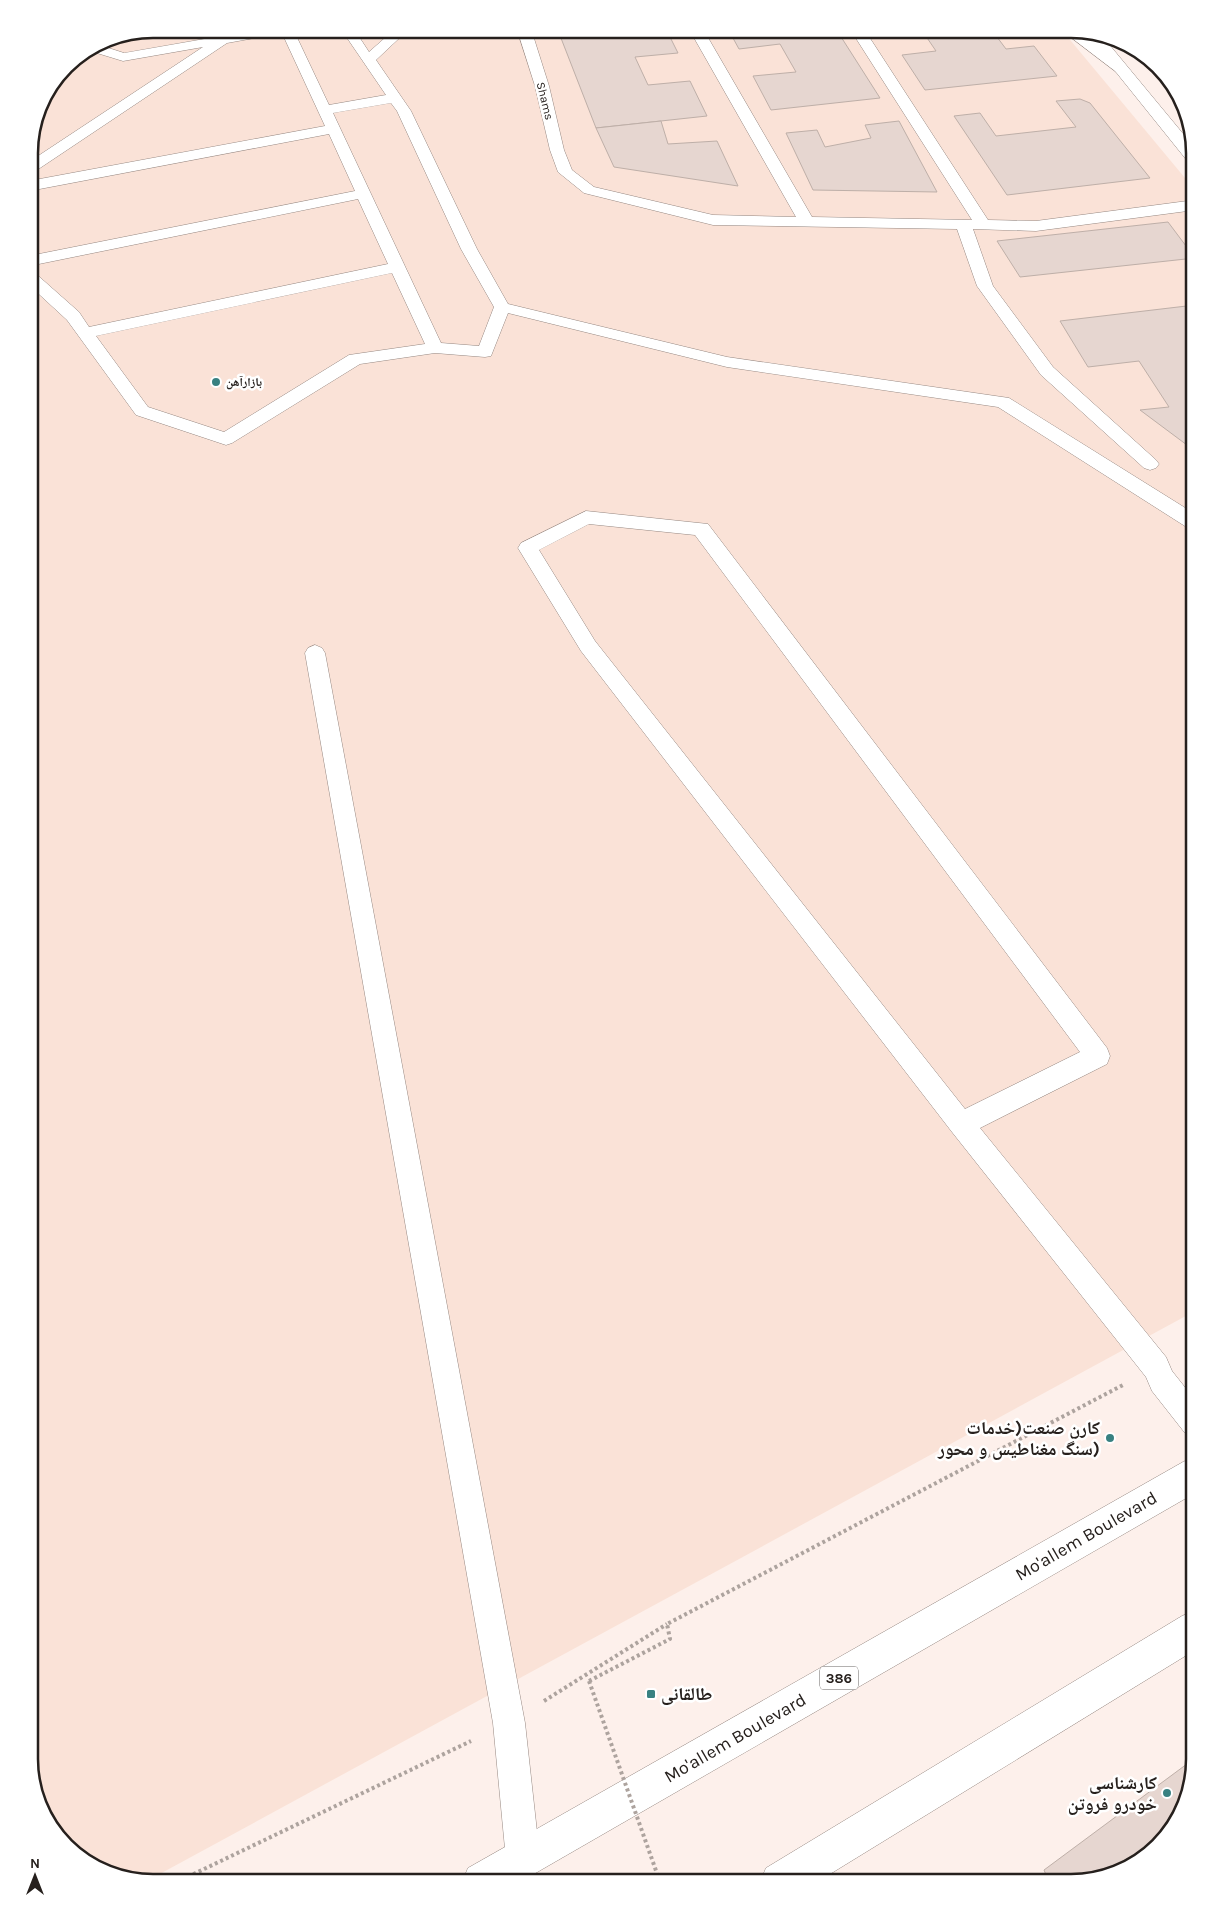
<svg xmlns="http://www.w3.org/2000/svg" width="1224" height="1911" viewBox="0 0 1224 1911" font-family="Karla,'Noto Naskh Arabic',sans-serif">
	<rect width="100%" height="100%" fill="#fdf0eb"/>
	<path fill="#fae2d7" d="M152 29H1061L1195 190V1311L145 1882 84 1862 42 1814 29 1759V145L38 105 65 65 105 38Z"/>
	<g fill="#e6d6d0" stroke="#beafa8">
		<path d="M596 29H666L678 53 635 57 648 85 690 81 707 116 596 128 559 33Z"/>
		<path d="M728 29H836L880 98 771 110 753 76 796 72 780 44 739 49Z"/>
		<path d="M921 29H991L1006 49 1034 46 1057 76 925 90 902 55 936 51Z"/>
		<path d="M1080 99 1090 103 1150 178 1007 195 954 116 980 113 996 136 1076 127 1056 101Z"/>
		<path d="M661 121 668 144 717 141 738 186 614 167 596 128Z"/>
		<path d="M899 121 937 192 813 190 786 133 817 130 825 147 871 138 865 125Z"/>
		<path d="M1168 222 1195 258 1020 277 997 241Z"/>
		<path d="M1195 305V451L1140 410 1169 407 1139 361 1088 367 1060 321Z"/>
		<path d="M1195 1758 1175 1827 1127 1869 1072 1882H1049L1044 1870Z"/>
	</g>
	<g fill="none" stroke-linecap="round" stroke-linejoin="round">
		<g stroke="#968882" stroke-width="1">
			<g id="service">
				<path d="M262 29H293L329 105 386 95 341 29H354L369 52 395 29H409L376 60 411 111 477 249 508 304 727 357 1009 398 1195 514V529L1188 528 998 407 727 367 508 313 491 356 485 357 435 353 360 364 232 443 226 445 136 415 67 320 29 285V271L35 273 79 312 89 327 388 264 358 199 29 266V256L355 191 329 134 29 191V181L325 126 282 33 227 43 34 172 29 173V162L203 47 123 61 87 50 96 44 124 53ZM391 103 397 111 461 249 494 307 479 346 441 343 333 113ZM392 273 425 344 349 355 224 432 148 407 96 336Z"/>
				<path d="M517 29H531L549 86 564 150 572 170 594 187 713 215 796 217 689 29H703L812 217 972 220 850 29H864L988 220 1036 221 1195 200V210L1036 231 973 229 993 286 1053 367 1156 460 1159 464 1156 468 1150 470 1144 468 1041 375 977 286 957 229 713 225 584 193 558 172 550 150 535 86Z"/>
				<path d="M1060 29H1076L1131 71 1129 74H1119Z"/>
				<path d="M586 511 708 524 1107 1048 1110 1056 1107 1064 980 1128 1166 1357 1172 1371 1195 1400V1437L1185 1433 1152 1391 1146 1377 952 1132 581 651 518 548 521 543ZM589 524 695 535 1080 1052 965 1109 595 641 539 550Z"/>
				<path d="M315 645 322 648 325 653 525 1723 540 1859 535 1871 523 1876 511 1871 506 1859 493 1723 305 653 308 648Z"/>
			</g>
		</g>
		<g stroke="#968882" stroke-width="1">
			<path id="secondary" d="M1086 31 1103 37 1194 147 1195 164 1189 163 1087 36 1084 33Z"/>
		</g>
		<g stroke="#968882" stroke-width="1">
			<g id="primary">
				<path d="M1195 1457V1493L520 1882H462L468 1868 1183 1462Z"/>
				<path d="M1195 1611V1650L817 1882H760L766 1868 1182 1616Z"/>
			</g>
		</g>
		<g stroke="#ada39e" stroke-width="4" stroke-dasharray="3 3" stroke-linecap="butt">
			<path d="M589 1681 670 1639 667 1624 1123 1385"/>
			<path d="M544 1701 667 1624"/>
			<path d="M177 1882 471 1741"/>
		</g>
		<use href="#service" fill="#fff" fill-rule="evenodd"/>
		<use href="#secondary" fill="#fff" fill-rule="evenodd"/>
		<use href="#primary" fill="#fff" fill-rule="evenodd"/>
		<path stroke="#ada39e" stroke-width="4" stroke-dasharray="3 3" stroke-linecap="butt" d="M589 1681 660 1882"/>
	</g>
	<g fill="#388181" stroke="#fff" stroke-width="2">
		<circle cx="216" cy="382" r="5"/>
		<circle cx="1110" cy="1438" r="5"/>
		<rect x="646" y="1689" width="10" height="10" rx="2.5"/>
		<circle cx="1167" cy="1793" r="5"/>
	</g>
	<g text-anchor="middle" stroke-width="5" stroke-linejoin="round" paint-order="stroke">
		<g font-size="12" fill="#26201d" stroke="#fff">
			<text transform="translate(545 101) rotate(76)" y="4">Shams</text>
		</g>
		<g font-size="12" font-weight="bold" fill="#26201d" stroke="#fff" text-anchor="start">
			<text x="226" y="386">بازارآهن</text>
		</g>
		<rect fill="#fff" stroke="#676361" stroke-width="1" x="820" y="1666.5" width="38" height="23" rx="4"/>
		<g font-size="14" font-weight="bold" fill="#26201d">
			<text x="839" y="1683">386</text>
		</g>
		<g font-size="18" font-weight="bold" fill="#26201d" stroke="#fff" text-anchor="end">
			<text x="1100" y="1434">کارن صنعت(خدمات<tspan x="1100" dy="21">سنگ مغناطیس و محور)</tspan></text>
			<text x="661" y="1700" text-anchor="start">طالقانی</text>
			<text x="1157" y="1789">کارشناسی<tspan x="1157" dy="21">خودرو فروتن</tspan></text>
		</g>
		<g font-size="18" fill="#26201d" stroke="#fff">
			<text transform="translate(1086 1536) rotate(-30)" y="6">Mo'allem Boulevard</text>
			<text transform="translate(735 1738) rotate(-30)" y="6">Mo'allem Boulevard</text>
		</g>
	</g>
	<path d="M0 0H1224V1911H0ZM153 38H1071A115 115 0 0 1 1186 153V1759A115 115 0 0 1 1071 1874H153A115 115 0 0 1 38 1759V153A115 115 0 0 1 153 38Z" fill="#fff" fill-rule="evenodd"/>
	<path fill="none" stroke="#26201d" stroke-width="2.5" d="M153 38H1071A115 115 0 0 1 1186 153V1759A115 115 0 0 1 1071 1874H153A115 115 0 0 1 38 1759V153A115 115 0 0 1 153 38Z"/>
	<g transform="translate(35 1876)" stroke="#ffffff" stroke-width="4" paint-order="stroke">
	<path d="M0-4L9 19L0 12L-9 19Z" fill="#26201d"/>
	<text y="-8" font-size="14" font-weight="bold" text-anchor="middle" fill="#26201d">N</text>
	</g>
</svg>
